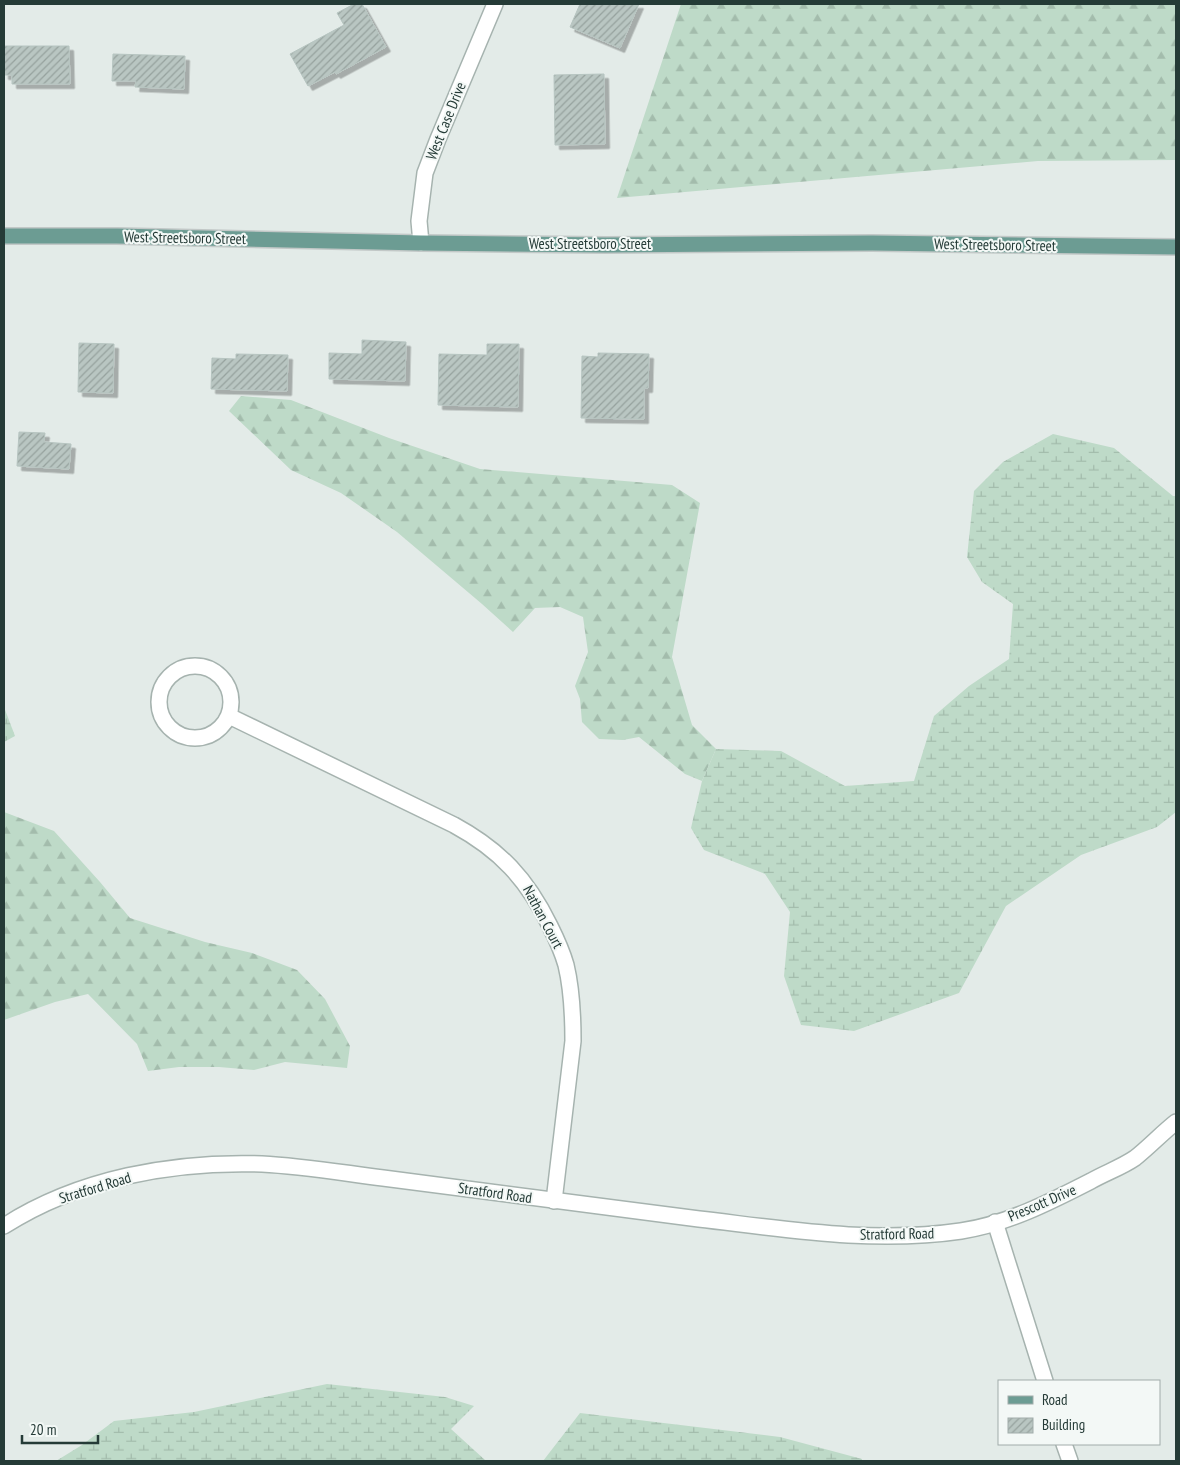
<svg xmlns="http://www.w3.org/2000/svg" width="1180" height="1465" viewBox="0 0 1180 1465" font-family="'PT Sans Narrow',sans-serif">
	<defs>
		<pattern id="forest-firs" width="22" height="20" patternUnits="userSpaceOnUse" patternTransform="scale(1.25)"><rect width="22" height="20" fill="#bedac8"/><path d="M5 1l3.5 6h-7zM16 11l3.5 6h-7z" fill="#a3bcac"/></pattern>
		<pattern id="wetland-marsh" width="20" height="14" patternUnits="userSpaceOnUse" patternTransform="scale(1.25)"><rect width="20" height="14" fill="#bedac8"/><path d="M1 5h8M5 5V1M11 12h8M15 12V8" fill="none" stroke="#a3bcac"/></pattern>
		<pattern id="building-hatch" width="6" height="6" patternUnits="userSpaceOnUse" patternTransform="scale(1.25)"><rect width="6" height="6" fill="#b9c6c2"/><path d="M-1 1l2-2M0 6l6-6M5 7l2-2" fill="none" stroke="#96a29e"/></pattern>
		<filter id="shadow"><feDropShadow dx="4.5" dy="4.5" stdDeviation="0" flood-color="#0004"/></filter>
	</defs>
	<rect width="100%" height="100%" fill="#e3ebe8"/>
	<g fill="url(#forest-firs)">
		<path d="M681 4H1176V160L1038 161 617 198Z"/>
		<path d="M241 396 291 400 389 438 480 469 672 485 700 503 672 657 692 725 716 749 702 781 685 774 639 737 623 740 599 739 582 722 580 699 575 686 588 652 583 617 560 607 535 608 513 632 482 604 397 532 341 493 291 470 229 411Z"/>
		<path d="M4 812 54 831 100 882 130 918 205 942 252 953 297 970 325 999 350 1046 347 1068 285 1062 254 1070 219 1067H179L148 1071 137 1044 88 994 55 1002 4 1020Z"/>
	</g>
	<g fill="url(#wetland-marsh)">
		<path d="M1053 434 1114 448 1173 496H1176V812L1157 827 1081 855 1006 906 959 993 854 1031 801 1025 784 976 790 912 765 874 704 850 691 828 702 781 716 749 781 751 845 786 914 781 934 716 969 686 1009 659 1013 604 982 582 967 557 974 491 1003 462Z"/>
		<path d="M4 707 15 736 4 742Z"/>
		<path d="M327 1384 445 1397 474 1406 451 1429 485 1460 506 1461H56L82 1445 114 1421 194 1412Z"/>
		<path d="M580 1413 780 1437 862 1459V1461H543Z"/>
	</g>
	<g fill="url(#building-hatch)" stroke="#b6c4c0" filter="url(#shadow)">
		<path d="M354 4H362L386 47 336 74 335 72 308 86 290 54 344 25 337 13Z"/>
		<path d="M580 4H639L620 48 570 27Z"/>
		<path d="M4 46H69L70 84H12V75H4Z"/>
		<path d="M113 54 185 56 184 89 135 87 136 81H112Z"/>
		<path d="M604 74 605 144 555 145 554 75Z"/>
		<path d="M362 340 406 342 405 381 329 379V353L362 354Z"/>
		<path d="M79 343 114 344 113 393 78 392Z"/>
		<path d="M487 344H519L518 407 438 405 439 354 487 355Z"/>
		<path d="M598 353 649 354 648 388H644V419L581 418 582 356 598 357Z"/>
		<path d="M236 354 288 355 287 391 211 389 212 358 236 359Z"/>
		<path d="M19 432 45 433 44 442 71 444 69 469 17 466Z"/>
	</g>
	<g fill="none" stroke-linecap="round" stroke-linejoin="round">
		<g stroke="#a6b3af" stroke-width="18">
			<g id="minor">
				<path d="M421 243 419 221 425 173 438 139 495 4"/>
				<circle cx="195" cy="702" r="36"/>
				<path d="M229 716 454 825C500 850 527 879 550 926 556 938 562 951 566 965 572 990 573 1016 573 1041L554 1201"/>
				<path d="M995 1222 1045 1381"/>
				<path d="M4 1226C79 1178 173 1161 262 1164 302 1166 343 1173 383 1178 488 1192 593 1206 699 1219 785 1229 873 1244 961 1231 1007 1224 1050 1202 1091 1181 1105 1173 1122 1167 1135 1158 1149 1147 1162 1133 1176 1122"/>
				<path d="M1064 1444 1070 1461"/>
			</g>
		</g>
		<g stroke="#c2c8c7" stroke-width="18">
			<path id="primary" d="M4 236H117L421 243 606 245 872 243 1176 247"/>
		</g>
		<use href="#minor" stroke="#fff" stroke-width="15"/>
		<use href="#primary" stroke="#6c9c93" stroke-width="15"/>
	</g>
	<g text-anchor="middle" stroke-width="4" stroke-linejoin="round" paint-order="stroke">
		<g font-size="15" fill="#253b37" stroke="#f3f8f6">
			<text transform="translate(446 121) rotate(-68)" y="5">West Case Drive</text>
			<text transform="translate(185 238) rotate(1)" y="5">West Streetsboro Street</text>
			<text x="590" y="249">West Streetsboro Street</text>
			<text transform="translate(995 245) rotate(1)" y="5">West Streetsboro Street</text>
			<text transform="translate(543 917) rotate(62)" y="5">Nathan Court</text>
			<text transform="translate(95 1188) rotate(-17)" y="5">Stratford Road</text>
			<text transform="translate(495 1193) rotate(8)" y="5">Stratford Road</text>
			<text transform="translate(1042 1203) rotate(-23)" y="5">Prescott Drive</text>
			<text transform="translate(897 1234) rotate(-1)" y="5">Stratford Road</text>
		</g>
	</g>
	<rect width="1180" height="1465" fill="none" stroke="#253b37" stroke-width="10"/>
	<rect x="998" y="1380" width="162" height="65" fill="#f3f8f6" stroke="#a1acaa"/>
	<rect x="1008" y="1396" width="25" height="8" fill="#6c9c93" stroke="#a1acaa"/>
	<text x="1042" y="1405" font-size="15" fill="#253b37">Road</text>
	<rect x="1008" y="1418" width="25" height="15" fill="url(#building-hatch)" stroke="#a1acaa"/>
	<text x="1042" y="1430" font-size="15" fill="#253b37">Building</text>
	<path d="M22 1435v8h76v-8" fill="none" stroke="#253b37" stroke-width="2.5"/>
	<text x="30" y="1435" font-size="15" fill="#253b37" stroke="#f3f8f6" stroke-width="4" paint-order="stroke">20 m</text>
</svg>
